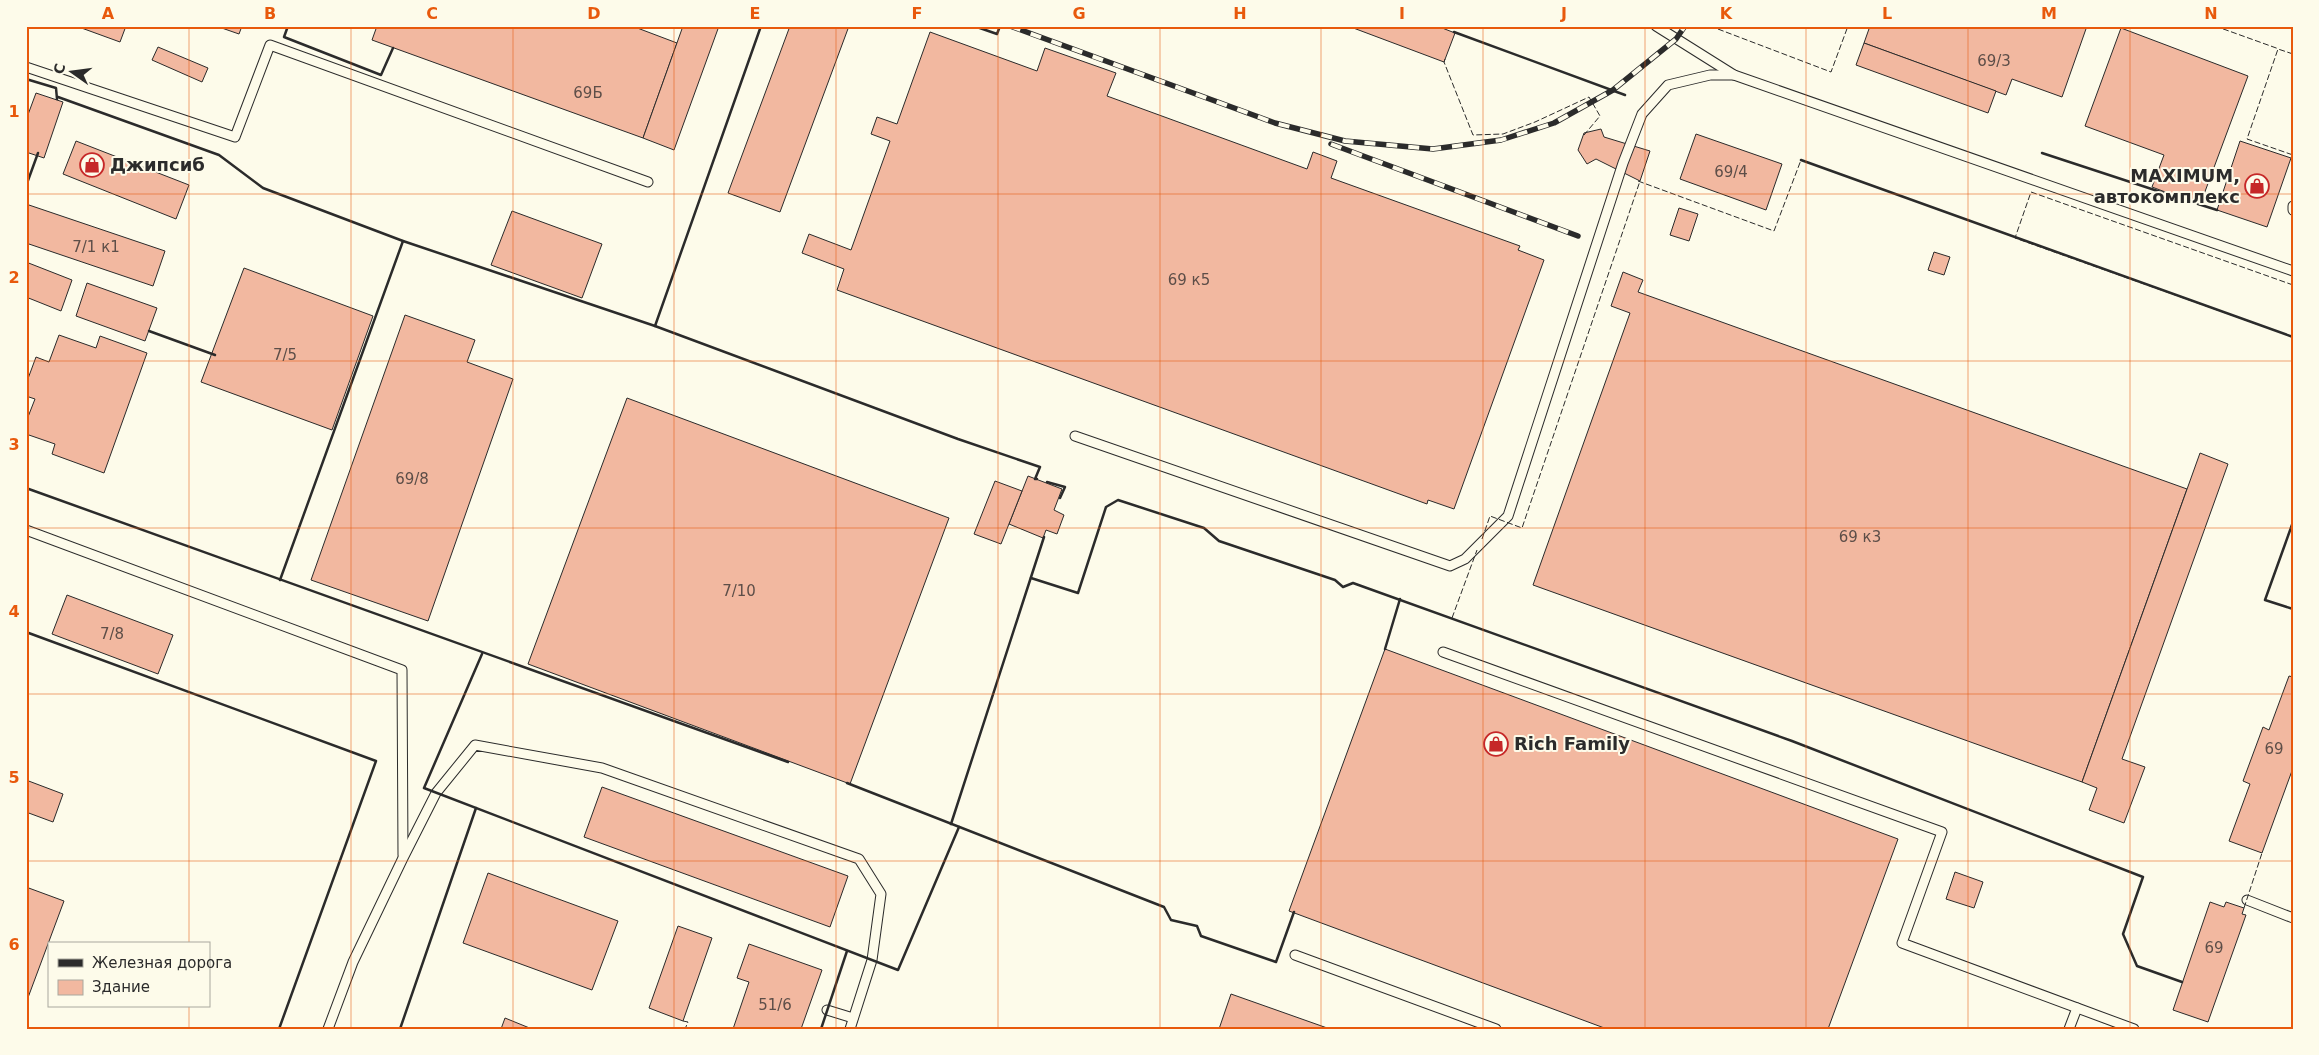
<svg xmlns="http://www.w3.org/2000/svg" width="2319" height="1055" viewBox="0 0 2319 1055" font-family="'DejaVu Sans',sans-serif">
	<rect width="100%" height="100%" fill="#fdfbea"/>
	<g fill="#f2b8a0" stroke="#2b2b2b">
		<path d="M76 26H126L120 42Z"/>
		<path d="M216 26H242L239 34Z"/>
		<path d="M377 26H632L677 43 643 138 372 40Z"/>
		<path d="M683 26H719L674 150 643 138Z"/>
		<path d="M790 26H849L780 212 728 193Z"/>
		<path d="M1348 26H1437L1455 33 1444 62Z"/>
		<path d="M1870 26H2087L2062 97 2012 79 2006 95 1864 43Z"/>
		<path d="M2121 28 2248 76 2200 205 2152 187 2164 155 2085 126Z"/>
		<path d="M930 32 1037 71 1045 48 1116 73 1107 96 1307 169 1313 152 1337 161 1331 178 1520 246 1518 250 1544 260 1454 509 1428 500 1427 504 837 290 844 269 802 253 809 234 851 250 890 141 871 134 877 117 897 124Z"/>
		<path d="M1864 43 1996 91 1988 113 1856 65Z"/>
		<path d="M158 47 208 68 202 82 152 60Z"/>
		<path d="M36 93 63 102 44 158 26 152V120Z"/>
		<path d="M1601 129 1604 137 1650 151 1640 181 1596 159 1587 164 1578 150 1584 133Z"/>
		<path d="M1696 134 1782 164 1766 210 1680 179Z"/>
		<path d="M76 141 189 185 176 219 63 174Z"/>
		<path d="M2240 141 2291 158 2267 227 2217 210Z"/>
		<path d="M26 204 165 251 153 286 26 243Z"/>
		<path d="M1679 208 1698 214 1689 241 1670 235Z"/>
		<path d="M512 211 602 244 582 298 491 265Z"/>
		<path d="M1934 252 1950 257 1944 275 1928 270Z"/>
		<path d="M26 262 72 280 61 311 26 297Z"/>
		<path d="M244 268 373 316 332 430 201 382Z"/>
		<path d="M1623 272 1643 280 1638 292 2187 489 2082 782 1533 585 1630 313 1611 306Z"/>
		<path d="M87 283 157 308 145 341 76 316Z"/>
		<path d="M405 315 475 340 467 362 513 379 428 621 311 580Z"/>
		<path d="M59 335 96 348 100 336 147 353 104 473 52 454 55 444 26 434V422L35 399 26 396V384L36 357 49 362Z"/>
		<path d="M627 398 949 518 850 784 528 664Z"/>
		<path d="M2200 453 2228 464 2122 759 2145 767 2124 823 2089 810 2097 788 2082 782Z"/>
		<path d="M1028 476 1062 489 1054 510 1064 515 1057 534 1046 530 1043 538 1009 524Z"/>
		<path d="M995 481 1022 491 1001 544 974 534Z"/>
		<path d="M67 595 173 635 158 674 52 634Z"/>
		<path d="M1385 649 1898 839 1828 1029H1607L1289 911Z"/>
		<path d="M2289 676 2293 677V768L2262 853 2229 841 2250 784 2243 781 2263 727 2269 730Z"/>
		<path d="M26 780 63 794 53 822 26 812Z"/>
		<path d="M602 787 848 876 830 927 584 837Z"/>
		<path d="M1955 872 1983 882 1974 908 1946 899Z"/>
		<path d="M488 873 618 921 592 990 463 943Z"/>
		<path d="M26 887 64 901 26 1003Z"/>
		<path d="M2210 902 2224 907 2226 902 2244 908 2242 914 2246 915 2208 1022 2173 1010Z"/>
		<path d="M678 926 712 938 683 1021 649 1008Z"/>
		<path d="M749 944 822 970 801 1029H733L749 982 737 978Z"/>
		<path d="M1231 994 1330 1029H1219Z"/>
		<path d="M505 1018 532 1029H501Z"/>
	</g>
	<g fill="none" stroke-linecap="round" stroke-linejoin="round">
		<g stroke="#2b2b2b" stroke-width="11">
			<g id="service">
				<path d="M1656 26 1734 75 2293 271"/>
				<path d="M26 67 235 137 270 45 648 182"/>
				<path d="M2293 206V210"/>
				<path d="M1075 436 1450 566 1465 559 1508 516 1623 163 1642 114 1668 85 1710 75H1734"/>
				<path d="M26 530 402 670 403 855"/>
				<path d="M1443 652 1942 832 1902 943 2134 1029"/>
				<path d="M2247 900 2293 918"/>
				<path d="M1295 955 1496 1029"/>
				<path d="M827 1010 853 1018"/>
				<path d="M328 1029 353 962 403 858 436 793 475 745 602 768 859 859 881 894 872 960 850 1029"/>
				<path d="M2069 1029 2077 1008"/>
			</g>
		</g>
		<use href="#service" stroke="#fdfbea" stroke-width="9"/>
		<g stroke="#2b2b2b" stroke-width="5.5">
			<g id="rail">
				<path d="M1010 26 1275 123 1345 141 1433 149 1501 140 1554 123 1613 90 1676 39 1685 26"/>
				<path d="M1331 144 1578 236"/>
			</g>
		</g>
		<use href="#rail" stroke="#fdfbea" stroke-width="4" stroke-dasharray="11" stroke-linecap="butt"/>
		<g stroke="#2b2b2b" stroke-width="1" stroke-dasharray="6 2.5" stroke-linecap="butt">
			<path d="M1710 26 1831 72 1848 26"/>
			<path d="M2215 26 2279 49"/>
			<path d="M2293 54 2278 49 2247 139 2293 155"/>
			<path d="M1445 59 1444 62 1473 135 1503 134 1535 122 1589 97 1600 116 1584 135"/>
			<path d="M2293 163V164"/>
			<path d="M1638 181 1774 231 1801 160"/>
			<path d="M2293 285 2031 192 2015 238 2293 337"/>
			<path d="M1482 539 1490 516 1522 528 1640 181"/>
			<path d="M1452 618 1477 550"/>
			<path d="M2244 908 2262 853"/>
			<path d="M683 1021 688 1022 685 1029"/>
		</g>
		<g stroke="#2b2b2b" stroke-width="2.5">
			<path d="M288 26 284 37 381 75 393 48"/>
			<path d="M974 26 997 34 1000 26"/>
			<path d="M1454 32 1625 95"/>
			<path d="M26 79 56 88 57 99"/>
			<path d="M58 97 219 155 263 188 403 241 655 326 958 439 1040 467 1035 479H1037"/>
			<path d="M2042 153 2176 197"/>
			<path d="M1801 160 2293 337"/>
			<path d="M26 186 38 153"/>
			<path d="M2198 204 2217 210"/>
			<path d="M655 326 761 26"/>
			<path d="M149 331 215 355"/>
			<path d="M1047 482 1065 487 1060 498"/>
			<path d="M26 488 788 762"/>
			<path d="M2293 522 2265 600 2293 609"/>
			<path d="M1031 578 1078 593 1106 507 1118 500 1204 528 1219 541 1335 580 1343 587 1353 583 1792 741 2143 877 2123 934 2137 966 2182 982"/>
			<path d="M280 580 403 241"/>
			<path d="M26 632 376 761 279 1029"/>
			<path d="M1385 649 1400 599"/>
			<path d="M482 654 424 788 898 970 959 827"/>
			<path d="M847 783 1164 907 1171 920 1197 926 1201 936 1276 962 1294 912"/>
			<path d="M951 824 1044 537"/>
			<path d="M400 1029 476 808"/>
			<path d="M821 1029 847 951"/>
		</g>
	</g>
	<path fill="none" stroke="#e8590c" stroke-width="1" stroke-opacity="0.55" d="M189 26V944M351 26V1029M513 26V1029M674 26V1029M836 26V1029M998 26V1029M1160 26V1029M1321 26V1029M1483 26V1029M1645 26V1029M1806 26V1029M1968 26V1029M2130 26V1029M26 194H2293M26 361H2293M26 528H2293M26 694H2293M26 861H2293M189 1006V1029"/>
	<defs>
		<g id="shop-ring" transform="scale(1.25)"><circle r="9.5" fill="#fdfbea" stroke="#c62828" stroke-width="1.5"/><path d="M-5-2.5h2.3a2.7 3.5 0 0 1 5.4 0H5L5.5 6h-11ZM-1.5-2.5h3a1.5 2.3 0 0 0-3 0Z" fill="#c62828"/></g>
	</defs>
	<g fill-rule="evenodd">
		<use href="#shop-ring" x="92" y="165"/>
		<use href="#shop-ring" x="2257" y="186"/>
		<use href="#shop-ring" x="1496" y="744"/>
	</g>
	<g text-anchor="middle" stroke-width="4" stroke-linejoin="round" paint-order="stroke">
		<g font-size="15" fill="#5d4e48">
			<text x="1994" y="66">69/3</text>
			<text x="588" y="98">69Б</text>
			<text x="1731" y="177">69/4</text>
			<text x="96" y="252">7/1 к1</text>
			<text x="1189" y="285">69 к5</text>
			<text x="285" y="360">7/5</text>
			<text x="412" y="484">69/8</text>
			<text x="1860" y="542">69 к3</text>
			<text x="739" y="596">7/10</text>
			<text x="112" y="639">7/8</text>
			<text x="2274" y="754">69</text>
			<text x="2214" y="953">69</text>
			<text x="775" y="1010">51/6</text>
		</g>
		<g font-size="18" font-weight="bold" fill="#2b2b2b" stroke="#fdfbea" text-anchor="start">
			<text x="110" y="171">Джипсиб</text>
			<text x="2240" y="182" text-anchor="end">MAXIMUM,<tspan x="2240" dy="21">автокомплекс</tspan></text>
			<text x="1514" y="750">Rich Family</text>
		</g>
	</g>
	<rect width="2319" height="1055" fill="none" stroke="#fdfbea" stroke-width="55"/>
	<rect x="48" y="942" width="162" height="65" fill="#fdfbea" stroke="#a9a89e"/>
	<rect x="58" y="959" width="25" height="8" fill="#2b2b2b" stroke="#a9a89e"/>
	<text x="92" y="968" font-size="15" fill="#2b2b2b">Железная дорога</text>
	<rect x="58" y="980" width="25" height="15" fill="#f2b8a0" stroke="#a9a89e"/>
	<text x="92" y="992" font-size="15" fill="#2b2b2b">Здание</text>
	<g transform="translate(72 72) rotate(284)" stroke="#fdfbea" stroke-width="4" paint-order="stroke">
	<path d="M0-4L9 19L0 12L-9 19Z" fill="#2b2b2b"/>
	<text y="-8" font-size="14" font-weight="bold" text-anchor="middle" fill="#2b2b2b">С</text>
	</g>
	<rect x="28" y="28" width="2264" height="1000" fill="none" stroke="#e8590c" stroke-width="2"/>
	<g font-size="16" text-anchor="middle" font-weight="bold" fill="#e8590c">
		<text x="108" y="19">A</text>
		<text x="270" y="19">B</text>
		<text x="432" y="19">C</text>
		<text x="594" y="19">D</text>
		<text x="755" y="19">E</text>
		<text x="917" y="19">F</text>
		<text x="1079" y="19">G</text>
		<text x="1240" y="19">H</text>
		<text x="1402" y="19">I</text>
		<text x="1564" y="19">J</text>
		<text x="1726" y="19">K</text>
		<text x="1887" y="19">L</text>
		<text x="2049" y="19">M</text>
		<text x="2211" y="19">N</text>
		<text x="14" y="117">1</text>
		<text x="14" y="283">2</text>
		<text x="14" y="450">3</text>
		<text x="14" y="617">4</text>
		<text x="14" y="783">5</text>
		<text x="14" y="950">6</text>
	</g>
</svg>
